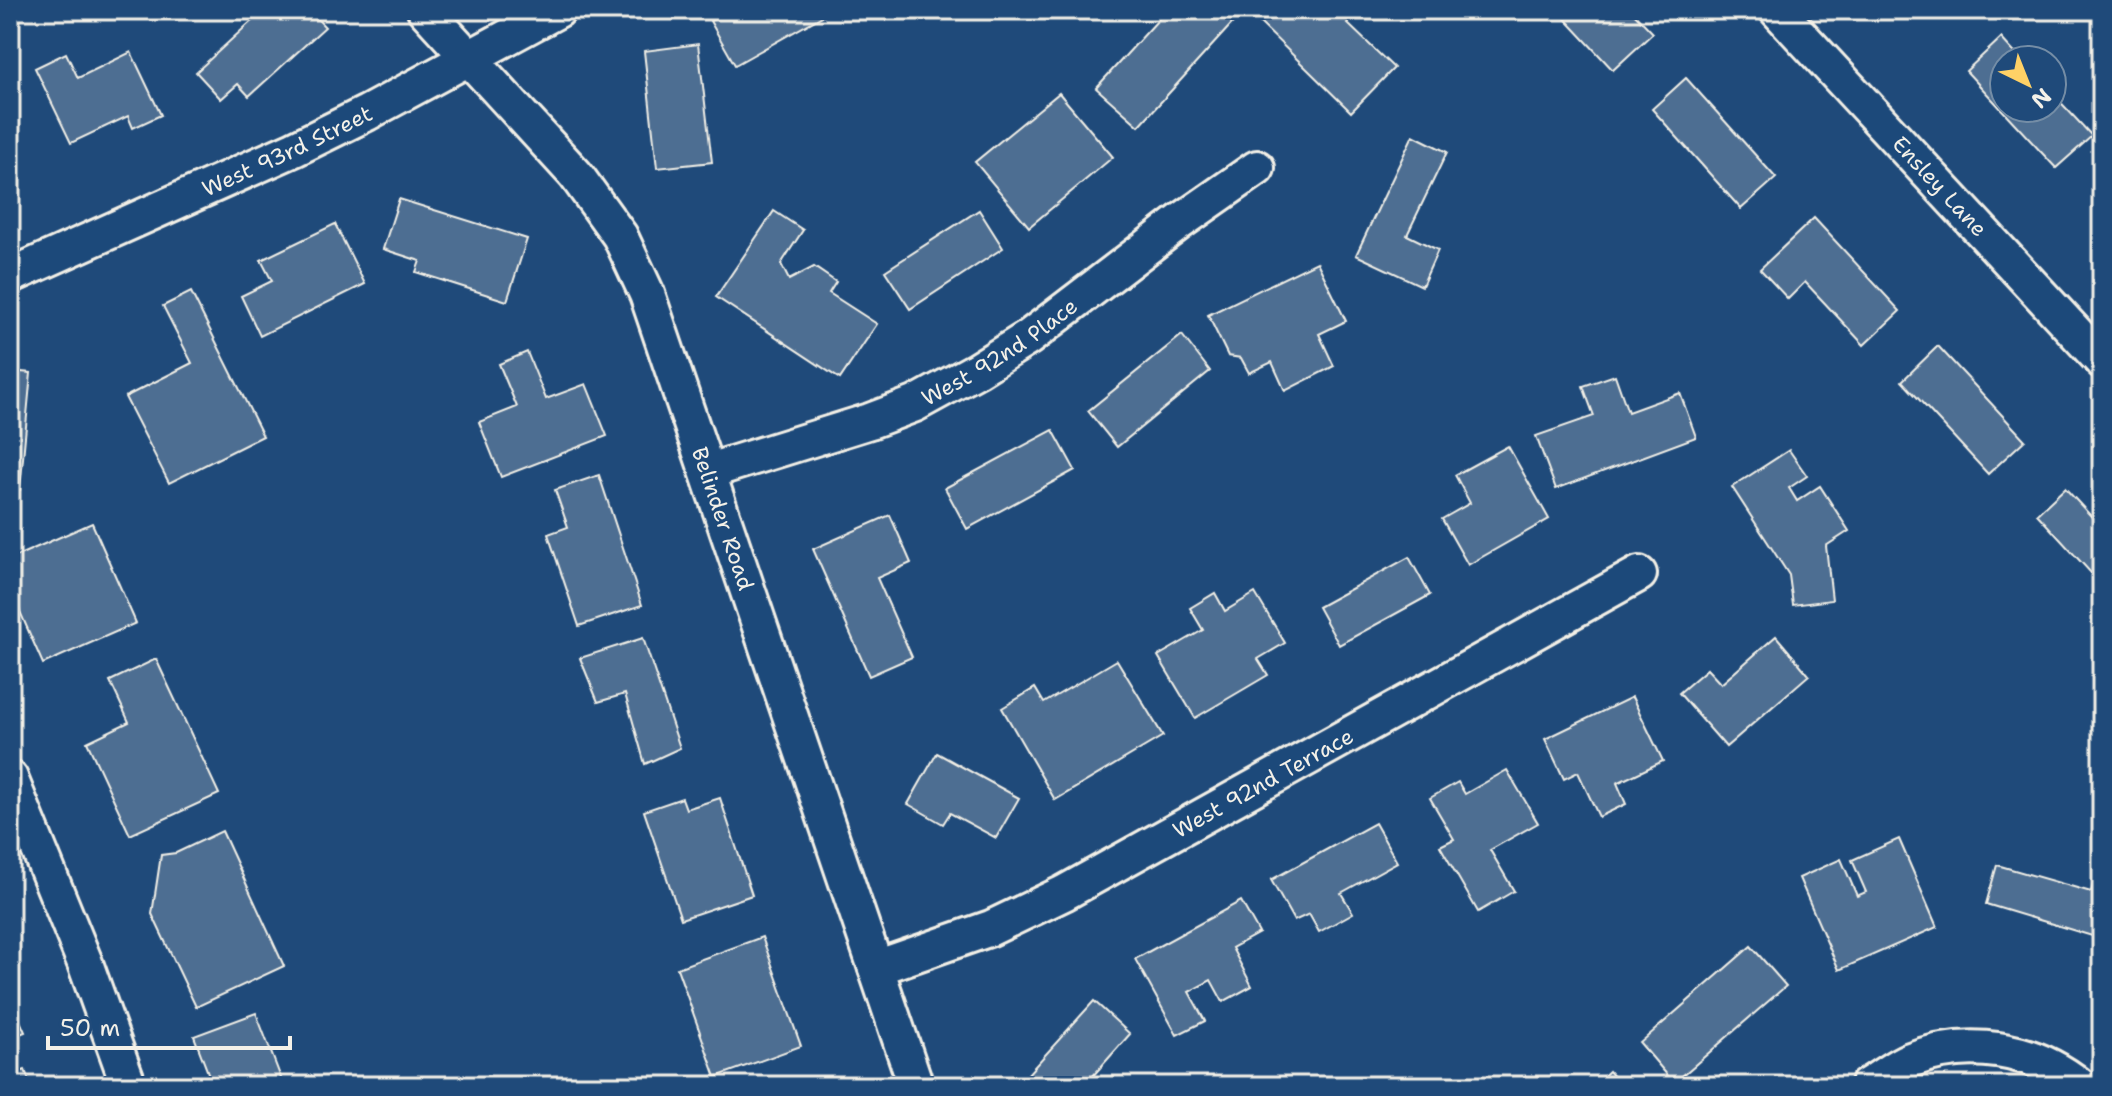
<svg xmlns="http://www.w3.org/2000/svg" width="2112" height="1096" viewBox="0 0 2112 1096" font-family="'Shantell Sans',sans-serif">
	<rect width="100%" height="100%" fill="#1f4a7a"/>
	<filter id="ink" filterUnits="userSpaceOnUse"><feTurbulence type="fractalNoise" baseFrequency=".0125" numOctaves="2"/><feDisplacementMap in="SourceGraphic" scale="16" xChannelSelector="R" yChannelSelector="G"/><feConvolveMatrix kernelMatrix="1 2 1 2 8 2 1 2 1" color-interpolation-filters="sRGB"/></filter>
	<g filter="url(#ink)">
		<g fill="#4d6e92" stroke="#f4f1e8" stroke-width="2">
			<path d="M248 10H309L325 27 249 96 238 84 221 99 196 72 255 18Z"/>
			<path d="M730 10H833L735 65 710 21Z"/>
			<path d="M1167 10H1232L1239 16 1139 126 1096 88Z"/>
			<path d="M1270 10H1360L1347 23 1394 68 1351 112 1259 22Z"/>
			<path d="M1557 10H1631L1653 33 1613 70Z"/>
			<path d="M2001 38 2021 60H2004V108H2052V93L2092 136 2056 168 1966 71Z"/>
			<path d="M698 44 712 162 657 168 644 51Z"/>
			<path d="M131 52 161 115 133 128 128 116 71 143 35 68 66 53 78 78Z"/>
			<path d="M1686 78 1776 178 1741 209 1652 109Z"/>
			<path d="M1059 93 1113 157 1029 227 975 162Z"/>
			<path d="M1413 135 1447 152 1407 235 1438 250 1422 286 1356 255Z"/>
			<path d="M399 199 527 239 507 301 416 272 420 261 383 249Z"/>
			<path d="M979 210 1003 248 910 309 885 271Z"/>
			<path d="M774 211 803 230 781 264 789 280 814 267 836 282 829 293 877 324 840 379 716 297Z"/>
			<path d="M1814 218 1900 311 1864 345 1805 282 1788 299 1760 269Z"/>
			<path d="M335 224 365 284 260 336 241 296 272 281 261 260Z"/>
			<path d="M1317 262 1346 321 1319 334 1334 366 1285 391 1272 362 1249 373 1241 358 1228 356 1208 315Z"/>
			<path d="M191 292 263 436 169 483 125 397 192 363 163 306Z"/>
			<path d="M1182 335 1210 371 1117 447 1088 411Z"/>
			<path d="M1938 346 2025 440 1988 474 1902 381Z"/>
			<path d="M527 352 546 399 586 384 607 436 501 477 479 422 517 407 499 364Z"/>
			<path d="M10 371 31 373 20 490 10 489Z"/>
			<path d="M1615 375 1628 412 1680 393 1696 437 1556 489 1536 436 1594 416 1583 386Z"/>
			<path d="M1053 430 1075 470 967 529 945 488Z"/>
			<path d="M1508 446 1549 519 1468 565 1442 519 1470 503 1455 475Z"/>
			<path d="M1789 450 1807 476 1789 488 1797 501 1820 486 1849 531 1826 546 1832 600 1793 605 1789 575 1732 487Z"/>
			<path d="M599 475 642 605 579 626 548 534 568 527 555 490Z"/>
			<path d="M2065 488 2102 528V585L2037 514Z"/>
			<path d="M890 515 911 563 877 578 912 657 869 676 813 549Z"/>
			<path d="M92 523 136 623 43 664 10 589V559Z"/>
			<path d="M1409 557 1430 595 1339 645 1318 607Z"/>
			<path d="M1215 593 1225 611 1255 593 1285 643 1258 659 1268 675 1195 718 1158 656 1203 630 1190 608Z"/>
			<path d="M1776 636 1809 675 1726 747 1679 693 1707 669 1721 684Z"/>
			<path d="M643 638 680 748 645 764 625 694 598 702 580 658Z"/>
			<path d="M156 659 219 794 130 835 87 742 129 722 110 681Z"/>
			<path d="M1117 660 1163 736 1055 800 1002 708 1035 688 1044 703Z"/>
			<path d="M1632 697 1663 761 1617 783 1626 804 1599 817 1578 772 1564 779 1545 739Z"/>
			<path d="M937 753 1019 798 996 838 950 813 943 824 908 804Z"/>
			<path d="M1507 770 1538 823 1490 850 1514 891 1478 912 1440 846 1454 839 1430 798 1458 782 1465 794Z"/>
			<path d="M682 798 686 809 720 798 752 895 681 919 644 811Z"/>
			<path d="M1375 823 1397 862 1341 893 1353 913 1319 932 1309 914 1294 921 1271 880Z"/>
			<path d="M222 831 284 966 196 1007 152 914 161 855 176 853Z"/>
			<path d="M1899 839 1937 927 1839 970 1799 878 1841 859 1857 896 1866 892 1852 860Z"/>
			<path d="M1997 865 2091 892 2098 868 2102 869V939L1986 904Z"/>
			<path d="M1241 901 1259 933 1232 948 1252 986 1223 1002 1211 980 1189 992 1205 1021 1177 1035 1135 959Z"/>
			<path d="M762 937 801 1046 716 1077 677 968Z"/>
			<path d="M1751 946 1786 986 1674 1083 1640 1043Z"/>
			<path d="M10 998 25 1032 10 1038Z"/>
			<path d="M1094 1001 1130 1034 1084 1086H1017Z"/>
			<path d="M256 1013 284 1086H213L194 1036Z"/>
			<path d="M25 1070 31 1086H10V1076Z"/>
			<path d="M1609 1071 1622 1086H1593Z"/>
		</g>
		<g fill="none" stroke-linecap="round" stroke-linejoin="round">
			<g stroke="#f4f1e8" stroke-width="40">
				<g id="minor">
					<path id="s1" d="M425 10 576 175 620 236 647 294 916 1086"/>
					<path id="s2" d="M1777 10 2102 361"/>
					<path id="s3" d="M10 276 294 149 367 113 558 10"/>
					<path id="s4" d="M709 471 870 421 915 404 977 370 1028 338 1181 221 1257 168"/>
					<path d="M10 778 85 963 129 1086"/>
					<path id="s5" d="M876 968 991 928 1064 893 1639 574"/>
					<path d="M1867 1086C1881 1078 1895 1066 1910 1060 1967 1038 2032 1047 2080 1086"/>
				</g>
			</g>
			<use href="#minor" stroke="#1f4a7a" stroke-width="34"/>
		</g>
	</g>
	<g text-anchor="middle" stroke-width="8" stroke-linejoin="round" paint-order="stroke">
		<g font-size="22" fill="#f4f1e8" stroke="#1f4a7a">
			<text dy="8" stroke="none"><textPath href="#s3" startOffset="304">West 93rd Street</textPath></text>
			<text dy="8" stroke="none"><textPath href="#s2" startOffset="240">Ensley Lane</textPath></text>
			<text dy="8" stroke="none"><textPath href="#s4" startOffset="316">West 92nd Place</textPath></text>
			<text dy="8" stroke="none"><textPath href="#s1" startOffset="600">Belinder Road</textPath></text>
			<text dy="8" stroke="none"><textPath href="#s5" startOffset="430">West 92nd Terrace</textPath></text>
		</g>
	</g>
	<rect width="2112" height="1096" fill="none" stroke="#1f4a7a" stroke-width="40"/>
	<rect x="20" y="20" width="2072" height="1056" fill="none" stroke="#f4f1e8" stroke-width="3" filter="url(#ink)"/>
	<g transform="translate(2028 84) rotate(137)"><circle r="38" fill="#1f4a7a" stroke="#748da6" stroke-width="2"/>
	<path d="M0-6L14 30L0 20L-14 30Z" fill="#ffd166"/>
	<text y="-12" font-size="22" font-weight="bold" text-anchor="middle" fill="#f4f1e8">N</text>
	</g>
	<path d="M48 1036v12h242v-12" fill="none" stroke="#f4f1e8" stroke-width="4"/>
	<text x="60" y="1036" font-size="24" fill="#f4f1e8" stroke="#1f4a7a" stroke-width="6" paint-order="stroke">50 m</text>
</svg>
